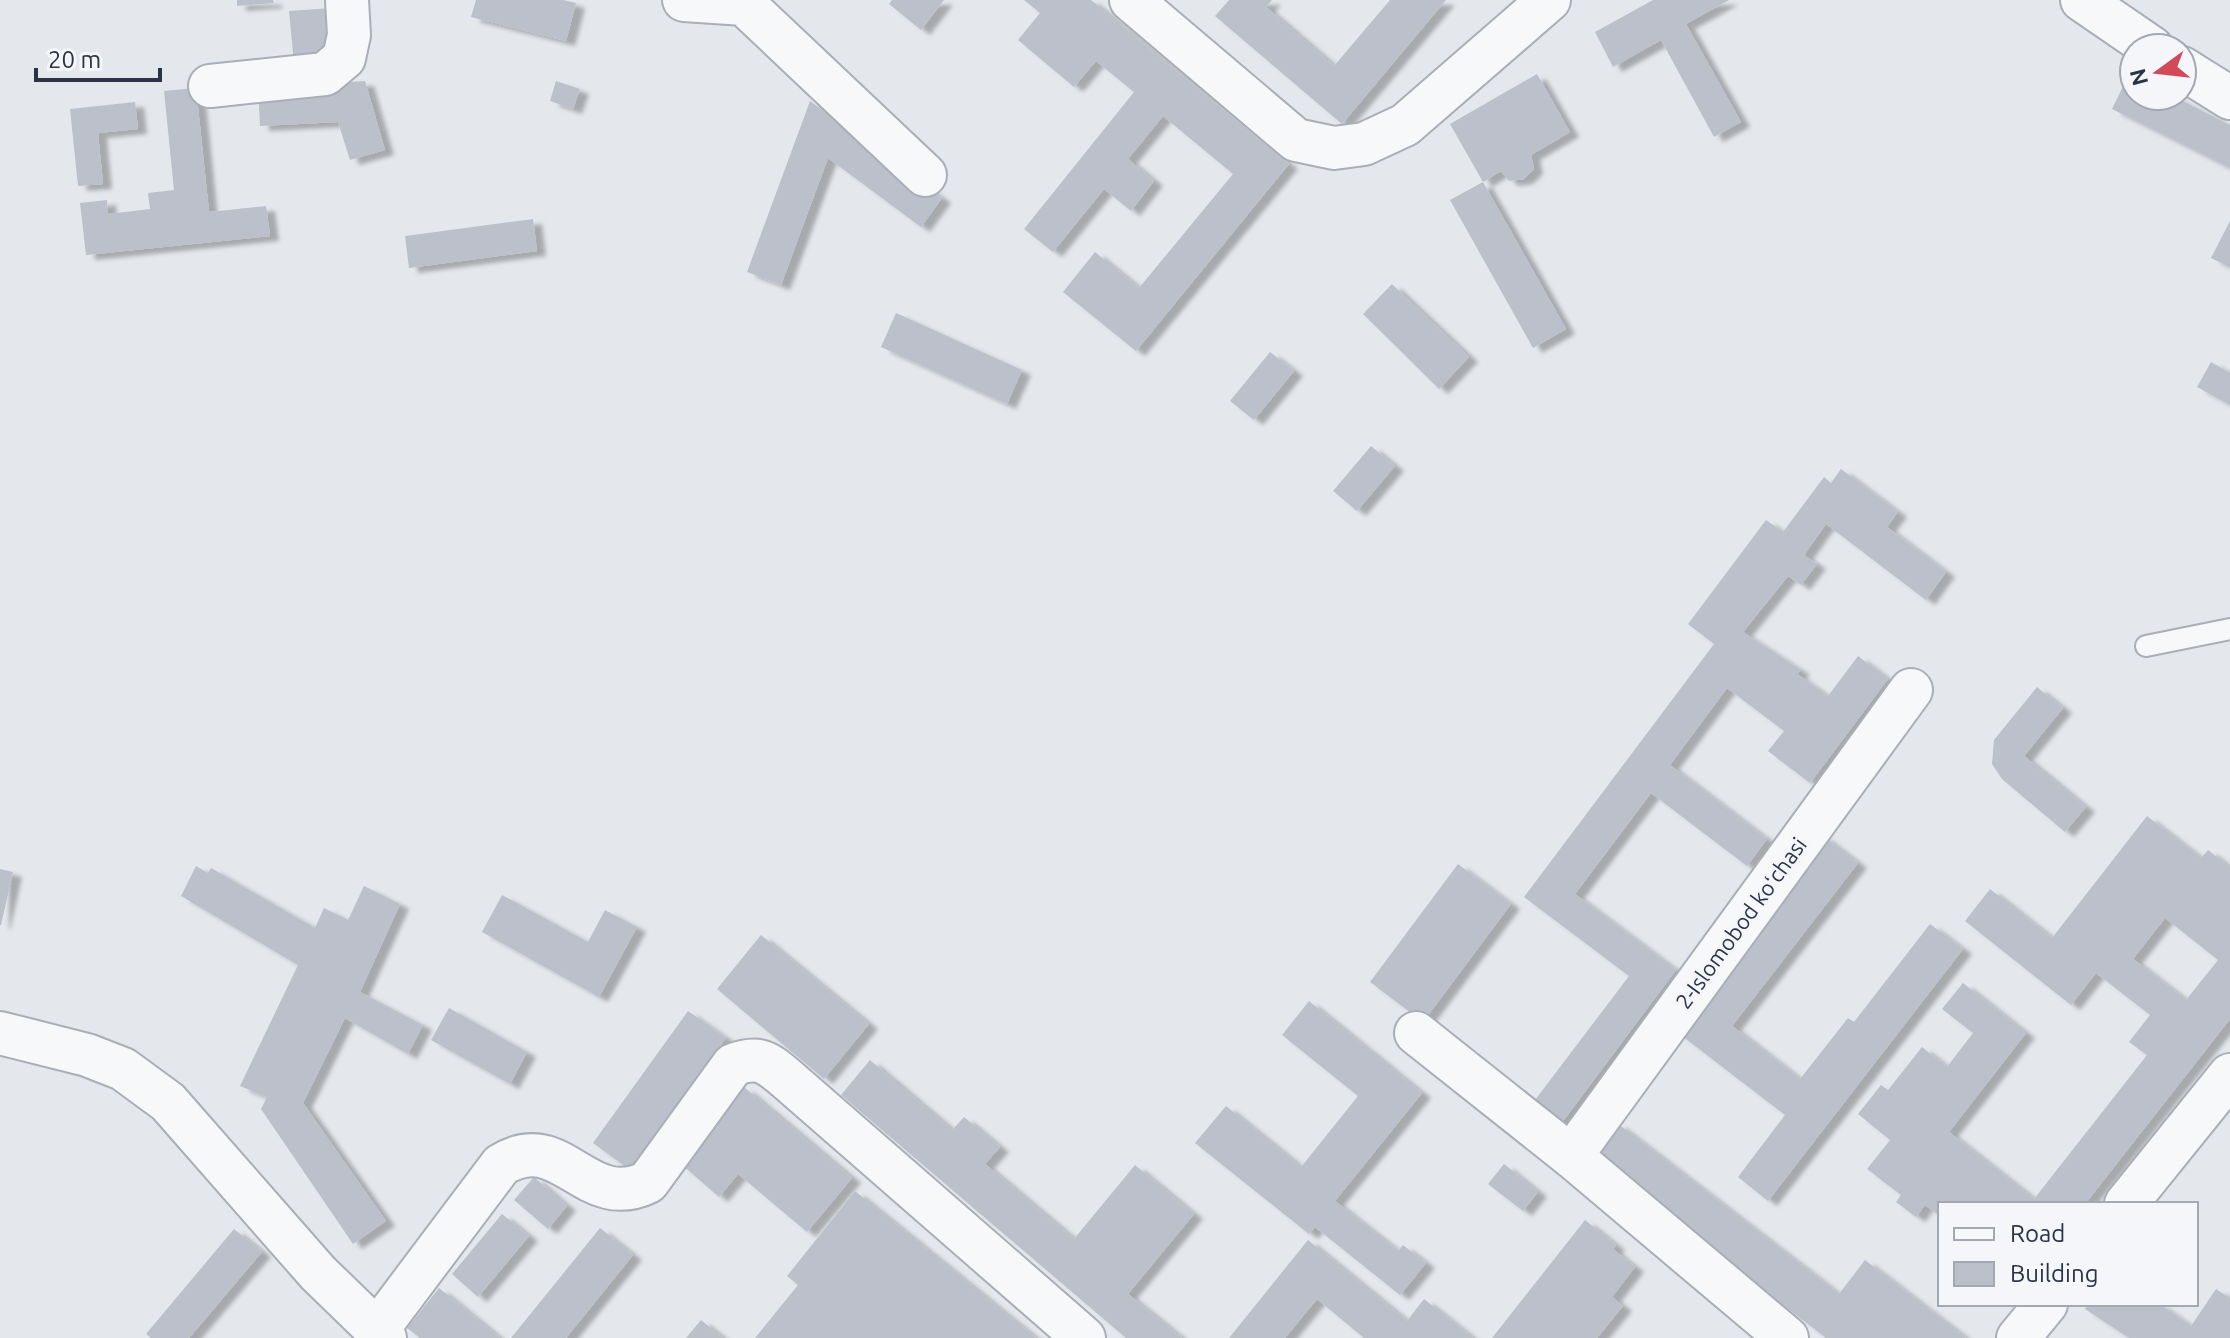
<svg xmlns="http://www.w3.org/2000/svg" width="2230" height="1338" viewBox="0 0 2230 1338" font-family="Ubuntu,sans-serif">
	<defs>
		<filter id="shadow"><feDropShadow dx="9" dy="5" stdDeviation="2" flood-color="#0004"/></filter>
	</defs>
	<rect width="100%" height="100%" fill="#e4e7ec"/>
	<g fill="#bbc0ca" fill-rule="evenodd" filter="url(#shadow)">
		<path d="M237 0H273L274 3 237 6Z"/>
		<path d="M476 0H563L576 3 566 41 471 17Z"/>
		<path d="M892 0H944L921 30 889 4Z"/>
		<path d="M1024 0H1091L1289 164 1136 351 1063 292 1095 252 1139 288 1233 174 1163 116 1128 159 1154 181 1131 211 1104 189 1053 252 1024 229 1134 92 1096 61 1074 87 1018 40 1040 13Z"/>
		<path d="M1229 0H1272L1266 7 1334 66 1390 0H1446L1342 124 1215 16Z"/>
		<path d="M1653 0H1729L1686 24 1741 122 1714 137 1661 40 1613 67 1595 32Z"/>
		<path d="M332 8 336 60 294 63 289 11Z"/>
		<path d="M1537 74 1570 132 1531 155 1534 169 1524 179 1509 181 1501 171 1483 182 1450 124Z"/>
		<path d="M2129 74 2134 77V96H2173L2230 125V168L2112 109Z"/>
		<path d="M365 81 385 150 350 160 338 122 260 126 258 87Z"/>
		<path d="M556 81 580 89 573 109 550 101Z"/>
		<path d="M196 88 209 212 266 206 270 236 86 255 80 203 107 200 108 214 150 209 148 193 174 190 164 91Z"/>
		<path d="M810 101 942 198 921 227 828 158 781 285 747 272Z"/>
		<path d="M135 102 138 129 98 133 103 184 78 186 70 109Z"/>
		<path d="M1483 182 1566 329 1533 348 1450 200Z"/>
		<path d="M533 219 537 251 409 268 405 236Z"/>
		<path d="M2230 221V267L2211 258Z"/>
		<path d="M1392 284 1469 357 1439 389 1363 314Z"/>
		<path d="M896 313 1022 370 1007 404 881 347Z"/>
		<path d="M1270 352 1294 371 1254 420 1230 401Z"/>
		<path d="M2211 362 2230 373V405L2197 387Z"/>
		<path d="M1371 446 1395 466 1357 511 1333 491Z"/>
		<path d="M1841 469 1898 512 1887 527 1946 572 1926 600 1826 524 1804 555 1817 564 1801 585 1788 576 1743 632 1801 670 1797 674 1828 696 1858 656 1888 679 1810 783 1768 751 1784 731 1727 688 1670 765 1767 839 1747 866 1651 793 1575 894 1676 970 1557 1129 1529 1108 1629 976 1524 897 1714 644 1688 624 1766 520 1783 532 1824 477 1831 483Z"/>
		<path d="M2037 687 2063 708 2024 756 2086 807 2065 832 2002 779 1992 764 1994 740Z"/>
		<path d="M2147 816 2201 858 2208 850 2230 867V1019L2085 1204H1940V1216L1925 1205 1916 1217 1896 1202 1901 1195 1867 1169 1890 1140 1858 1114 1881 1085 1888 1090 1922 1047 1947 1067 1973 1033 1942 1009 1963 983 2026 1033 1949 1132 2034 1199 2147 1055 2129 1042 2150 1015 2096 973 2071 1005 1965 921 1990 889 2052 938ZM2165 918 2218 960 2186 1000 2133 959Z"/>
		<path d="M1822 835 1858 863 1732 1026 1800 1079 1848 1018 1854 1022 1930 924 1963 949 1768 1201 1738 1177 1785 1115 1673 1029Z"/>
		<path d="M1458 864 1511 904 1423 1022 1370 982Z"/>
		<path d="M196 866 208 873 211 868 315 928 324 908 348 920 364 886 400 904 360 992 423 1025 408 1054 345 1018 303 1103 386 1221 353 1244 261 1109 267 1097 240 1086 298 965 181 896Z"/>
		<path d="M0 869 13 872 1 925H0Z"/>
		<path d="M502 895 588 942 605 910 637 927 599 997 482 932Z"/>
		<path d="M761 935 869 1024 824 1079 717 989Z"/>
		<path d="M1309 1001 1422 1093 1335 1201 1398 1251 1403 1245 1426 1263 1400 1295 1315 1227 1309 1234 1195 1143 1226 1106 1301 1167 1358 1096 1282 1035Z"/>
		<path d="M449 1008 527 1052 510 1084 431 1040Z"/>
		<path d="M688 1011 726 1038 630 1170 593 1143Z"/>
		<path d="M870 1060 952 1130 964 1117 1000 1147 985 1164 1074 1239 1135 1165 1194 1214 1128 1294 1182 1338H1126L841 1095Z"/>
		<path d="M744 1087 852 1178 807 1232 738 1174 719 1197 681 1164Z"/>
		<path d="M1617 1123 1839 1294 1865 1260 1966 1338H1826L1591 1157Z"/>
		<path d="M1504 1164 1538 1192 1523 1211 1488 1184Z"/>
		<path d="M534 1177 567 1206 548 1229 514 1200Z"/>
		<path d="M855 1191 1036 1338H755L798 1285 787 1276Z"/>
		<path d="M502 1214 529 1236 478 1297 452 1274Z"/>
		<path d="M1585 1220 1616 1245 1613 1249 1635 1267 1612 1297 1623 1306 1597 1338H1492Z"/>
		<path d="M600 1228 633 1255 566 1338H511Z"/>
		<path d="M234 1229 262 1252 189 1338H151L146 1334Z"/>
		<path d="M1308 1240 1407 1321 1424 1299 1473 1338H1364L1317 1299 1285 1338H1229Z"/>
		<path d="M439 1288 500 1338H420L407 1328Z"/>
		<path d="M2216 1289 2230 1298V1338H2129L2085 1309 2088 1304H2160L2191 1326Z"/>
		<path d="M701 1320 723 1338H686Z"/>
	</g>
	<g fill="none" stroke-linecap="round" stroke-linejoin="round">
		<g stroke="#a9aeb7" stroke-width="24">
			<path id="service" d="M2146 646 2230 629"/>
		</g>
		<g stroke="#a9aeb7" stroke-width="46">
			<g id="minor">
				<path d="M684 0 744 4 925 175"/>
				<path d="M1131 0 1296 140 1334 148 1364 144 1405 125 1549 0"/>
				<path d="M2082 0 2152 48"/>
				<path d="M2182 68 2230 98"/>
				<path d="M210 86 325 74 344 58 349 35 347 0"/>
				<path d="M0 1033 87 1055 123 1069 168 1102 318 1273 385 1338"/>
				<path d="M1416 1033 1571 1156 1787 1338"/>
				<path d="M1571 1156 1911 690"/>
				<path d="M2126 1204 2230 1075"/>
				<path d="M377 1330 501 1165C562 1127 585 1213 648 1182L733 1065C759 1055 767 1062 787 1079L1084 1338"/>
				<path d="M2018 1338 2046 1304"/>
			</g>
		</g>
		<use href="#service" stroke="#f7f8fa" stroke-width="20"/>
		<use href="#minor" stroke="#f7f8fa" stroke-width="42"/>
	</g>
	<g text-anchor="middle" stroke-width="6" stroke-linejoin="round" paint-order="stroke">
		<g font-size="22" fill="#2b3445" stroke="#f4f6f9">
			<text transform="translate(1741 923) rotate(-54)" y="8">2-Islomobod koʻchasi</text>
		</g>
	</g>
	<rect x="1938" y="1202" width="260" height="104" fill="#f4f6f9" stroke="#a4a8b1" stroke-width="2"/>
	<rect x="1954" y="1228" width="40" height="12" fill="#f7f8fa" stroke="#a4a8b1" stroke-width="2"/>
	<text x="2010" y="1242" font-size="24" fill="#2b3445">Road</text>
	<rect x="1954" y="1262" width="40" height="24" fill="#bbc0ca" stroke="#a4a8b1" stroke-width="2"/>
	<text x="2010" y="1282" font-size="24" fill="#2b3445">Building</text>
	<g transform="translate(2158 72) rotate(255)"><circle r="38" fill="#f4f6f9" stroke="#a4a8b1" stroke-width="2"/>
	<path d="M0-6L14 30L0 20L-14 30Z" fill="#d1495b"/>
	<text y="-12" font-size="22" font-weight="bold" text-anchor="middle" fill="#2b3445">N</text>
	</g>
	<path d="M36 68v12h124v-12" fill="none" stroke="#2b3445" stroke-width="4"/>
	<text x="48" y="68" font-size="24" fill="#2b3445" stroke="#f4f6f9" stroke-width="6" paint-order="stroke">20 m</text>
</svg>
